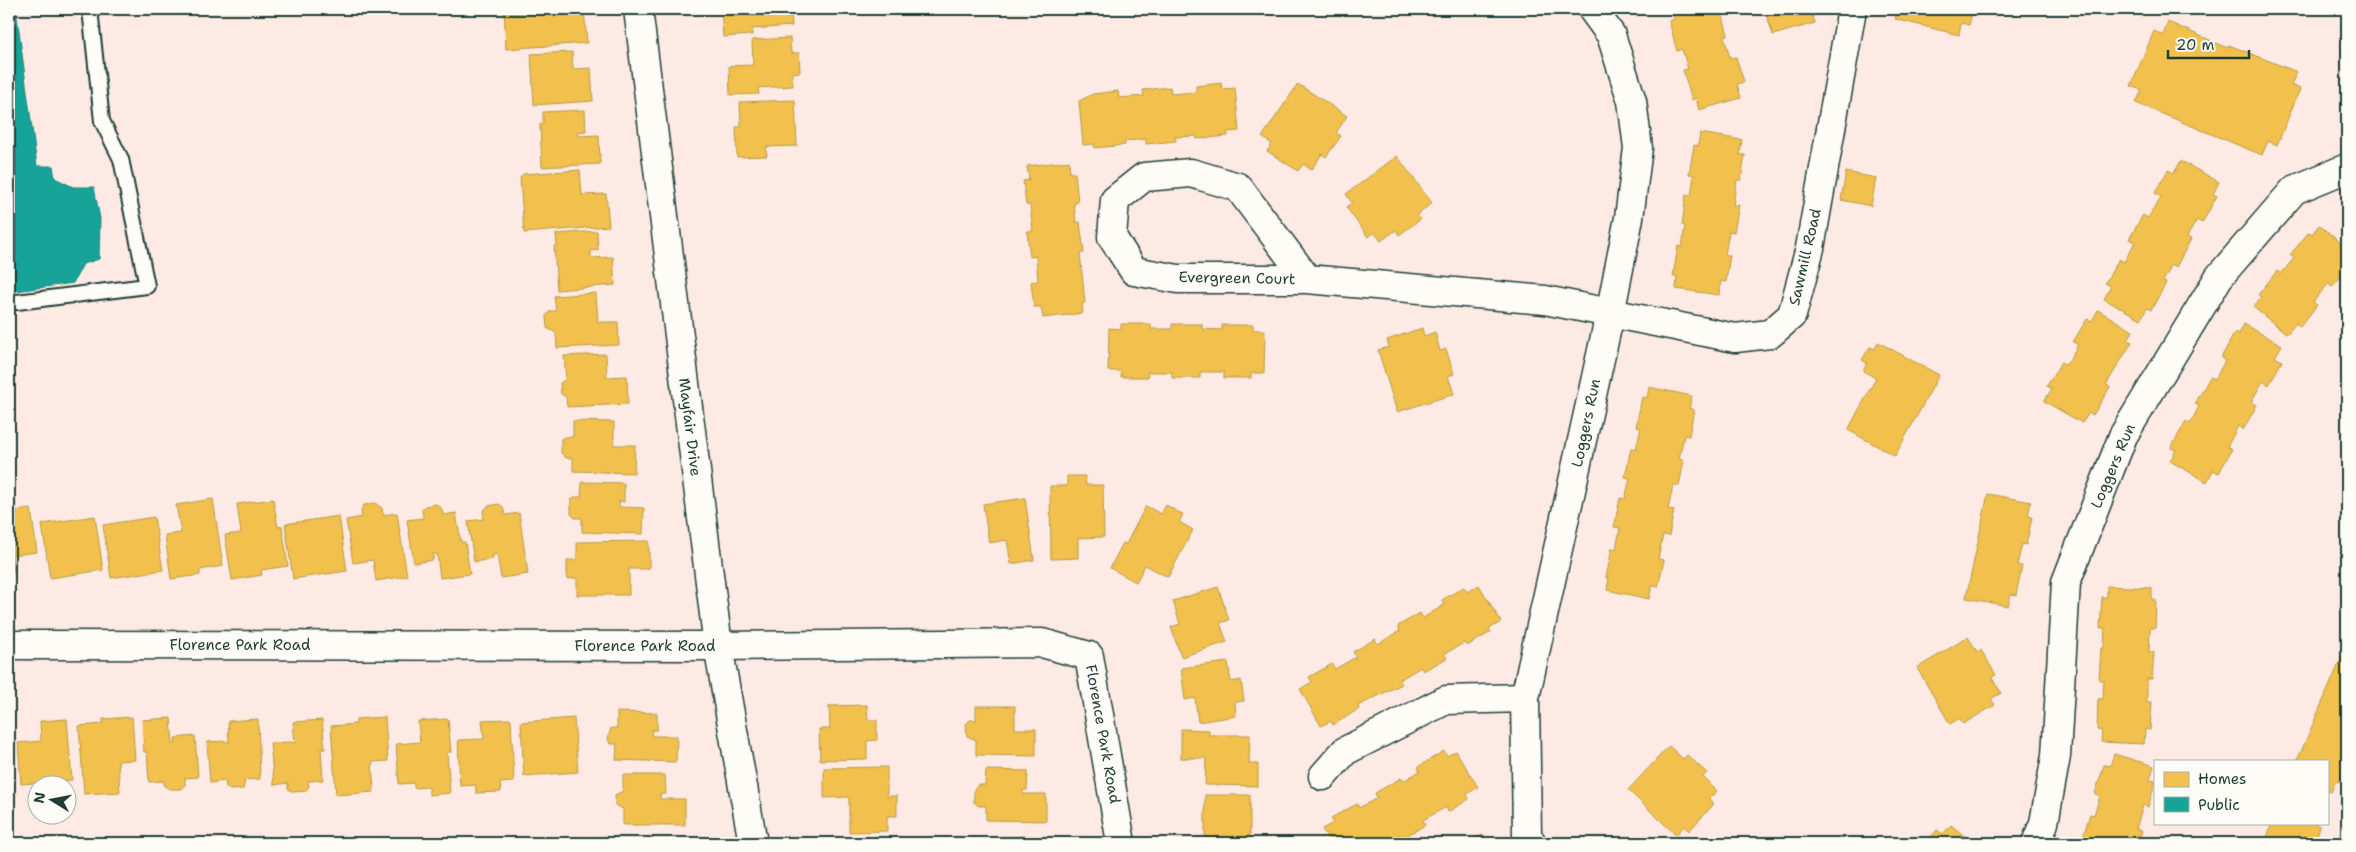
<svg xmlns="http://www.w3.org/2000/svg" width="2356" height="852" viewBox="0 0 2356 852" font-family="'Shantell Sans',sans-serif">
	<rect width="100%" height="100%" fill="#fdeae4"/>
	<filter id="ink" filterUnits="userSpaceOnUse"><feTurbulence type="fractalNoise" baseFrequency=".02" numOctaves="2"/><feDisplacementMap in="SourceGraphic" scale="10" xChannelSelector="R" yChannelSelector="G"/><feConvolveMatrix kernelMatrix="1 2 1 2 8 2 1 2 1" color-interpolation-filters="sRGB"/></filter>
	<g filter="url(#ink)">
		<g fill="#f2c14e" stroke="#b39946">
			<path d="M504 9H546V11L584 9 587 43 506 49Z"/>
			<path d="M721 9H791L792 26 752 29V35L723 37Z"/>
			<path d="M1671 9H1721L1728 35 1724 36 1730 58 1736 57 1744 82 1737 84 1741 98 1699 110 1696 98 1692 100 1683 70 1688 69 1682 49 1677 51 1669 21 1674 19Z"/>
			<path d="M1765 9H1813L1814 11 1811 12 1815 23 1773 35Z"/>
			<path d="M1898 9H1973L1969 25 1961 23 1959 35 1895 19Z"/>
			<path d="M2168 22 2228 48 2229 45 2297 72 2291 85 2300 89 2277 145 2268 141 2262 155 2136 103 2142 90 2131 86 2154 31 2163 35Z"/>
			<path d="M790 38 791 53H799L800 72 792 73 793 86 758 88 759 94 730 95 729 66 753 65 752 40Z"/>
			<path d="M572 52 573 69 591 68 593 101 534 105 531 54Z"/>
			<path d="M1221 83 1222 89 1235 88 1239 131 1227 132 1228 136 1197 139 1196 136 1175 137 1176 141 1146 144V139L1125 141V145L1095 148 1094 144 1083 145 1079 101 1093 94 1118 91 1119 98 1144 96 1143 90 1170 87 1171 94 1196 92V86Z"/>
			<path d="M1298 84 1347 116 1336 133 1341 136 1326 157 1322 154 1311 170 1303 164 1298 171 1267 151 1272 144 1262 137Z"/>
			<path d="M795 100 797 146 766 147 767 156 737 157 736 127H741L740 102Z"/>
			<path d="M585 110 586 131 577 132 578 136 599 135 600 164 542 167 540 124H543V112Z"/>
			<path d="M1700 133 1742 140 1740 155H1745L1741 180H1737L1733 205H1739L1734 232 1729 231 1725 255H1730L1726 282 1721 281 1719 295 1676 289 1677 276H1673L1678 246 1682 247 1685 226 1682 225 1686 195 1691 196 1694 175 1689 174 1694 145 1698 146Z"/>
			<path d="M1397 156 1432 203 1417 215 1421 219 1399 235 1396 230 1381 241 1374 232 1368 237 1346 207 1352 203 1346 194Z"/>
			<path d="M1069 161 1070 173H1075L1078 202 1074 203 1076 222H1080L1084 253H1080L1085 303 1082 304 1083 313 1043 318 1041 307H1034L1031 282 1038 281 1036 256 1030 257 1027 231H1033L1030 205H1026L1023 181 1029 180 1027 166Z"/>
			<path d="M2181 161 2219 182 2213 194 2217 196 2202 223 2197 220 2187 237 2191 239 2176 267 2172 264 2163 282 2166 283 2151 310 2147 308 2141 319 2104 299 2111 286 2105 283 2119 259 2124 262 2135 242 2129 239 2143 215 2148 218 2161 197 2155 193 2168 170 2174 173Z"/>
			<path d="M580 170 582 195 606 194 609 226 524 233 520 178 523 174Z"/>
			<path d="M1846 172 1876 178 1871 206 1841 200Z"/>
			<path d="M2319 225 2347 248V260L2344 263 2347 269 2332 287 2328 284 2313 302 2317 305 2300 327 2296 323 2287 334 2253 307 2261 297 2258 295 2277 271 2281 274 2294 258 2290 255 2309 232 2312 234Z"/>
			<path d="M597 231 598 250 591 251V258L613 257 615 285 557 290 554 246H557L556 234Z"/>
			<path d="M596 293 598 322H618L619 345 557 348 556 333 547 328 546 316 550 311H556L554 296Z"/>
			<path d="M2098 310 2133 331 2128 340 2132 342 2106 385 2110 387 2093 415 2089 413 2082 423 2044 401 2052 389 2047 386 2061 362 2066 365 2078 345 2073 342 2087 319 2092 321Z"/>
			<path d="M1121 324H1151V329H1172V324H1202V329L1222 330V325H1253V330H1265L1264 373H1251V378H1224V372H1200V378H1172V372H1148V377H1121V371H1108L1109 328 1121 329Z"/>
			<path d="M2244 324 2282 345 2275 357 2282 361 2269 385 2263 381 2251 402 2257 405 2243 430 2238 426 2227 447 2232 449 2219 473 2213 470 2207 482 2170 461 2176 450 2171 448 2186 421 2190 424 2199 406 2195 404 2210 377 2215 379 2225 361 2221 358 2235 332 2239 334Z"/>
			<path d="M1422 328 1424 336 1435 332 1440 351 1446 349 1454 374 1448 376 1454 394 1397 412 1378 350 1389 347 1387 340Z"/>
			<path d="M1878 342 1939 375 1895 456 1848 430 1876 378 1863 371 1867 363 1862 360 1870 347 1875 349Z"/>
			<path d="M606 354 607 377 627 376 628 404 567 407 566 397 561 394 560 383 566 379 564 356Z"/>
			<path d="M1649 387 1692 396 1689 408 1694 410 1689 436 1684 435 1679 459 1684 460 1679 486 1673 485 1668 509 1674 510 1669 536 1663 535 1658 559 1664 560 1658 587 1652 586 1649 599 1607 590 1609 578H1606L1612 548 1616 549 1620 528 1614 527 1620 498 1625 499 1630 478 1625 477 1631 448 1636 449 1641 428 1636 427 1642 397 1647 398Z"/>
			<path d="M573 421 614 422V445H635L634 473 573 471V458H566L561 453V439L564 437H573Z"/>
			<path d="M1067 476H1085L1086 485H1103L1104 537 1078 538V558L1051 559 1050 486H1067Z"/>
			<path d="M582 482 624 483V502L619 501V507L644 508 643 534 582 532V518H575L571 514V500L574 497H581Z"/>
			<path d="M1988 494 2031 502 2028 516 2032 517 2026 545 2022 544 2017 565 2022 566 2016 595 2011 594 2008 606 1966 598Z"/>
			<path d="M1025 498 1034 560 1011 564 1007 540 989 543 983 504Z"/>
			<path d="M213 499 223 566 200 570V575L171 579 165 535 181 533 176 505Z"/>
			<path d="M273 499 278 527 282 526 288 566 261 570 262 575 232 580 225 535 241 533 237 504Z"/>
			<path d="M9 500 15 502 16 511 31 509 37 552 12 555 15 572 9 573Z"/>
			<path d="M375 503 382 508 383 515 397 513 407 576 376 581 373 560 353 563 346 520 362 517 361 510 364 505Z"/>
			<path d="M436 504 442 509 443 515 456 513 461 542H465L470 574 440 578 437 554H433V560L414 563 407 520 423 518 422 509 425 506Z"/>
			<path d="M499 504 503 507 505 515 519 513 528 574 501 578 497 554 493 555V559L474 562 468 521 484 519 483 511 488 506Z"/>
			<path d="M1166 505 1183 515 1179 522 1193 530 1168 577 1145 565 1136 582 1110 568 1123 543 1126 544 1146 506 1161 514Z"/>
			<path d="M95 516 103 570 50 578 42 524Z"/>
			<path d="M339 516 347 571 293 579 285 524Z"/>
			<path d="M154 517 163 570 111 578 103 525Z"/>
			<path d="M649 541V569H629V595H577V578L567 579V560H577V542Z"/>
			<path d="M1479 585 1501 622 1489 629 1491 632 1467 646 1464 643 1444 654 1447 658 1423 671 1421 667 1399 680 1402 684 1358 706 1359 709 1333 725 1331 721 1321 726 1300 689 1312 682 1309 677 1332 664 1335 669 1356 657 1353 652 1375 639 1378 644 1400 631 1398 626 1420 613 1423 618 1444 605 1442 600 1464 587 1467 592Z"/>
			<path d="M2107 586 2152 588V600H2156L2155 628H2150L2149 652H2154L2152 679H2147V702H2152L2150 730 2145 729 2144 744 2101 742 2102 731 2097 730 2098 699H2103L2104 680H2099L2101 648H2104L2105 628H2100L2102 597H2107Z"/>
			<path d="M1218 587 1229 620 1220 623 1227 642 1181 657 1171 627 1180 624 1173 601Z"/>
			<path d="M1968 637 1978 653 1981 650 1996 675 1992 677 2001 693 1991 699 1995 705 1963 724 1960 718 1950 724 1917 668Z"/>
			<path d="M2347 645V764L2339 782 2336 781 2331 792 2327 790V761H2297Z"/>
			<path d="M1228 662 1231 682 1241 680 1244 701 1235 702 1236 716 1198 722 1195 698 1185 700 1181 668Z"/>
			<path d="M867 705 868 720H877V740L867 741V759L820 760 819 729H830L829 706Z"/>
			<path d="M976 706H1015V729H1036V756L976 755V740L967 736 966 724 970 720H976Z"/>
			<path d="M617 712 657 713V730H652L651 736H677L676 762 616 760 617 744H610L608 738 611 728H617Z"/>
			<path d="M132 717 135 760 118 761 120 792 84 794 79 726 103 724V719Z"/>
			<path d="M385 717 388 761 372 762 374 792 336 795 331 726 356 724V719Z"/>
			<path d="M171 718 173 744 176 743 175 738 195 736 198 777 185 778V785L182 789H170L164 786V781L149 782 147 752H144L142 720Z"/>
			<path d="M574 718 578 772 524 776 521 722Z"/>
			<path d="M67 719 72 780 56 781 55 784H38V790L36 783 21 784 18 743 41 741 40 721Z"/>
			<path d="M258 719 260 779 245 780 243 789 230 790 226 787 225 781 210 783 207 742 226 741 229 743 228 721Z"/>
			<path d="M448 719 451 752H447L450 793 429 795V787L414 788V783L399 784 396 744 420 742 418 721Z"/>
			<path d="M511 719 514 782 500 783 501 792 476 793V785L460 786 458 740 484 739 482 720Z"/>
			<path d="M322 720 325 749H321L323 780 308 781 309 787 305 791 293 792 288 789V783L274 785 270 743 290 742 295 743 293 722Z"/>
			<path d="M1181 729 1209 730V735H1250L1249 764H1258V786L1205 785 1206 758H1181Z"/>
			<path d="M1669 746 1683 759 1687 755 1707 773 1703 777 1717 791 1709 799 1714 804 1689 831 1684 826 1676 835 1628 790Z"/>
			<path d="M1444 751 1447 756 1456 751 1478 787 1467 794 1469 799 1448 812 1446 807 1423 820 1425 825 1403 838 1400 834 1384 843H1331L1322 829 1333 823 1331 818 1357 804 1359 808 1377 798 1375 793 1401 778 1403 781 1410 777 1420 771 1418 767Z"/>
			<path d="M2114 754 2154 766 2150 780 2155 781V784L2148 807 2143 805 2136 829 2142 831 2138 843H2081L2090 814 2094 815 2100 796 2095 794 2104 765 2110 766Z"/>
			<path d="M887 767V796H897V816H887V831L849 832V797L824 798V768Z"/>
			<path d="M986 770 1028 771 1027 790H1023V794H1046V821L986 820V806H979L974 802V789L978 785H985Z"/>
			<path d="M623 775H665L666 794H660V799H685V825H623V809L615 805V795L623 791Z"/>
			<rect x="1205" y="795" width="45" height="48"/>
			<path d="M2272 823H2316V825L2320 826 2315 843H2265Z"/>
			<path d="M1951 825 1973 843H1926L1937 830 1943 834Z"/>
			<path d="M1483 835 1488 843H1464L1480 836Z"/>
			<path d="M1035 836V843H995V837Z"/>
		</g>
		<path fill="#17a398" stroke="#19847a" d="M9 9H16L37 166H53L55 178 73 187H94L100 219 99 259 83 264 73 283 9 292Z"/>
		<g fill="none" stroke-linecap="round" stroke-linejoin="round">
			<g stroke="#1f3d34" stroke-width="18">
				<path id="service" d="M9 303 147 286 121 159 102 121 90 9"/>
			</g>
			<g stroke="#1f3d34" stroke-width="31">
				<g id="minor">
					<path d="M638 9 718 646 753 843"/>
					<path d="M1307 279 1238 187 1191 173 1144 177 1115 200 1112 237 1134 271 1178 279H1307L1545 300 1735 338 1770 334 1792 315 1810 248 1852 9"/>
					<path d="M9 645 718 646 1042 643 1089 656 1121 843"/>
					<path d="M1323 776 1345 751 1446 700 1525 698"/>
					<path d="M1532 843 1527 836 1525 698 1610 314 1629 218 1638 148 1632 101 1611 35 1592 9"/>
					<path d="M2036 843 2044 823 2056 756 2066 582 2123 436 2219 277 2294 190 2347 168"/>
				</g>
			</g>
			<use href="#service" stroke="#fdfcf7" stroke-width="14"/>
			<use href="#minor" stroke="#fdfcf7" stroke-width="28"/>
		</g>
	</g>
	<g text-anchor="middle" stroke-width="5" stroke-linejoin="round" paint-order="stroke">
		<g font-size="15" fill="#1f3d34" stroke="#fdfcf7">
			<text transform="translate(1805 257) rotate(-77)" y="5">Sawmill Road</text>
			<text transform="translate(1237 278) rotate(1)" y="5">Evergreen Court</text>
			<text transform="translate(1586 423) rotate(-78)" y="5">Loggers Run</text>
			<text transform="translate(690 427) rotate(83)" y="5">Mayfair Drive</text>
			<text transform="translate(2113 466) rotate(-67)" y="5">Loggers Run</text>
			<text x="240" y="650">Florence Park Road</text>
			<text x="645" y="651">Florence Park Road</text>
			<text transform="translate(1103 734) rotate(80)" y="5">Florence Park Road</text>
		</g>
	</g>
	<rect width="2356" height="852" fill="none" stroke="#fdfcf7" stroke-width="30"/>
	<rect x="15" y="15" width="2326" height="822" fill="none" stroke="#1f3d34" stroke-width="2" filter="url(#ink)"/>
	<rect x="2154" y="760" width="175" height="65" fill="#fdfcf7" stroke="#a4b0a9"/>
	<rect x="2164" y="772" width="25" height="15" fill="#f2c14e" stroke="#a4b0a9"/>
	<text x="2198" y="784" font-size="15" fill="#1f3d34">Homes</text>
	<rect x="2164" y="797" width="25" height="15" fill="#17a398" stroke="#a4b0a9"/>
	<text x="2198" y="810" font-size="15" fill="#1f3d34">Public</text>
	<g transform="translate(52 800) rotate(280)"><circle r="24" fill="#fdfcf7" stroke="#a4b0a9"/>
	<path d="M0-4L9 19L0 12L-9 19Z" fill="#1f3d34"/>
	<text y="-8" font-size="14" font-weight="bold" text-anchor="middle" fill="#1f3d34">N</text>
	</g>
	<path d="M2168 50v8h81v-8" fill="none" stroke="#1f3d34" stroke-width="2.5"/>
	<text x="2176" y="50" font-size="15" fill="#1f3d34" stroke="#fdfcf7" stroke-width="4" paint-order="stroke">20 m</text>
</svg>
